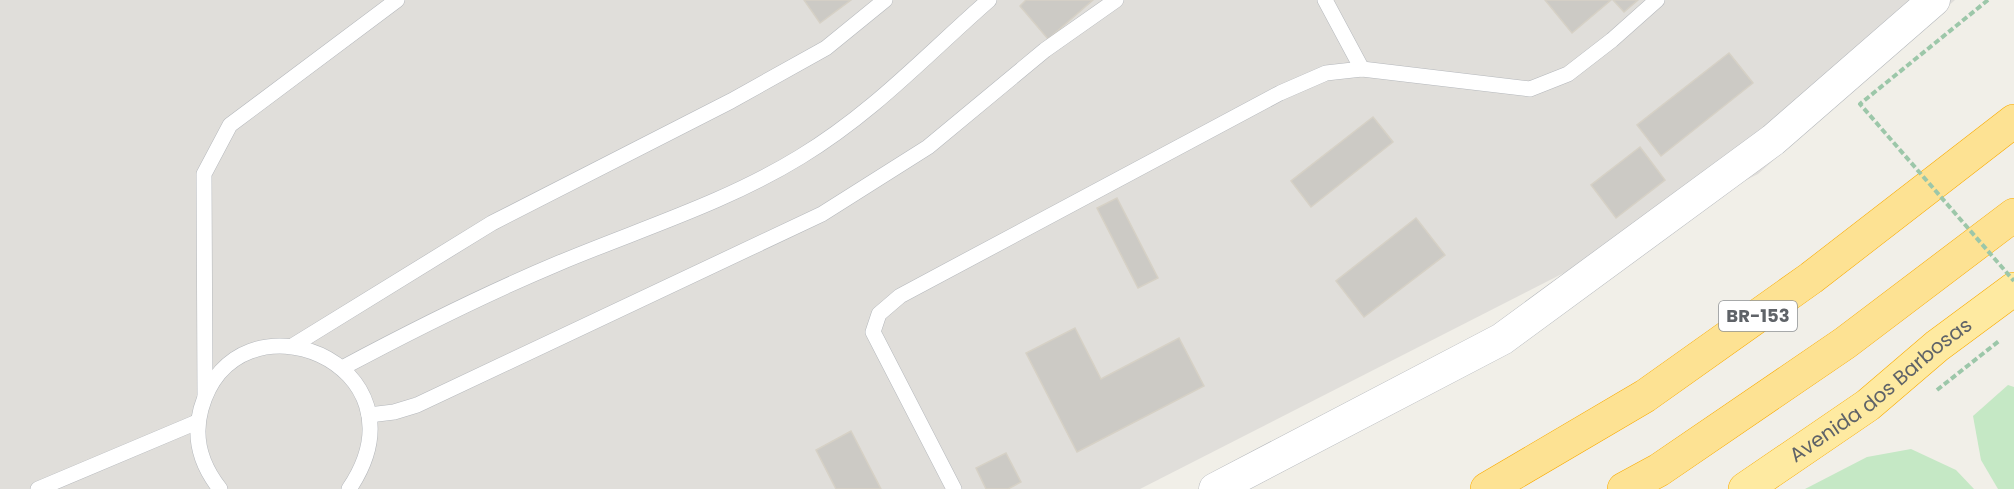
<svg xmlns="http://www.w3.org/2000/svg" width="2014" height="489" viewBox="0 0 2014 489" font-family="Poppins,sans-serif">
	<rect width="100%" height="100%" fill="#f1efe8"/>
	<path fill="#e0deda" d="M0 0H1955L1758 174 1140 489H0Z"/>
	<g fill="#c5e8c5">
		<path d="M2008 385 2014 387V489H1998L1981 460 1973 416Z"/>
		<path d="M1911 449 1956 470 1974 489H1805L1867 457Z"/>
	</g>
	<g fill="#cccac5" stroke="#d6d1c6" stroke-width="1.5">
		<path d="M804 0H851L820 23Z"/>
		<path d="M1026 0H1093L1048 39 1020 6Z"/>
		<path d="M1545 0H1611L1572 33Z"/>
		<path d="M1613 0H1638L1624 12Z"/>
		<path d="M1729 53 1753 83 1661 156 1637 125Z"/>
		<path d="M1373 117 1393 142 1311 207 1291 181Z"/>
		<path d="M1640 147 1665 180 1616 218 1591 185Z"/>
		<path d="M1117 198 1158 278 1138 288 1097 208Z"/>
		<path d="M1416 218 1445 255 1364 317 1336 281Z"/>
		<path d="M1075 328 1101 379 1179 338 1204 386 1077 452 1026 353Z"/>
		<path d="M851 431 881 489H836L816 450Z"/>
		<path d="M1006 453 1021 482 1008 489H986L976 468Z"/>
	</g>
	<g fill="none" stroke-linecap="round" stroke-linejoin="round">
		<g stroke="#b5b8bc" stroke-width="16">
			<g id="service">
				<path d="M1325 0 1362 69"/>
				<path d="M294 345 492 223 731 101 826 48 885 0"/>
				<path d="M342 368C413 330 485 294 559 263 640 229 725 203 800 157 874 112 925 56 989 0"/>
				<path d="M205 395 204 174 230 125 397 0"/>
				<path d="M369 415 394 412 417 405 822 214 928 147 1045 50 1116 0"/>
				<path d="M38 489 197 422"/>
				<path d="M220 489C201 465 193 438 201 409 236 284 434 363 349 489"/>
				<path d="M954 489 873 332 879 314 900 296 1280 93 1326 73 1362 69 1530 89 1568 74 1612 40 1657 0"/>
			</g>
		</g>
		<g stroke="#b5b8bc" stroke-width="33">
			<path id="minor" d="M1215 489 1502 339 1773 140 1934 0"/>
		</g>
		<g stroke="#f9ab00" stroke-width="34">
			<g id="trunk">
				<path id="s1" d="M1745 489 1868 405 1937 346 2014 289"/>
			</g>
		</g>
		<g stroke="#f9ab00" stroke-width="34">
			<g id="motorway">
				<path d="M1487 489 1645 396 1811 278 2014 121"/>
				<path d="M1624 489 1659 470 1845 343 2014 215"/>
			</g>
		</g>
		<path stroke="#9cc7a9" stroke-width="4" stroke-dasharray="6 3" stroke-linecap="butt" d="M1937 390 1999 341"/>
		<use href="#service" stroke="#fff" stroke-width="15"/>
		<use href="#minor" stroke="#fff" stroke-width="32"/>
		<use href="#trunk" stroke="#feeaa1" stroke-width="33"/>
		<use href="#motorway" stroke="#fde293" stroke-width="33"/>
		<path stroke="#9cc7a9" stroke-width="4" stroke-dasharray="6 3" stroke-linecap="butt" d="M1988 0 1860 104 2014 281"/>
	</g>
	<g text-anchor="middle" stroke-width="4.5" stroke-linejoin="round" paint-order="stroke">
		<rect fill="#fff" stroke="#8f9295" stroke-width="1.5" x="1719" y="301" width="78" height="30" rx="4.5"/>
		<g font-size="18" font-weight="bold" fill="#5f6368">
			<text x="1758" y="322">BR-153</text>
		</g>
		<g font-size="20" fill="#5f6368" stroke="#fff">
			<text dy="7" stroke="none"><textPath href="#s1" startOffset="168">Avenida dos Barbosas</textPath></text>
		</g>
	</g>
</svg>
